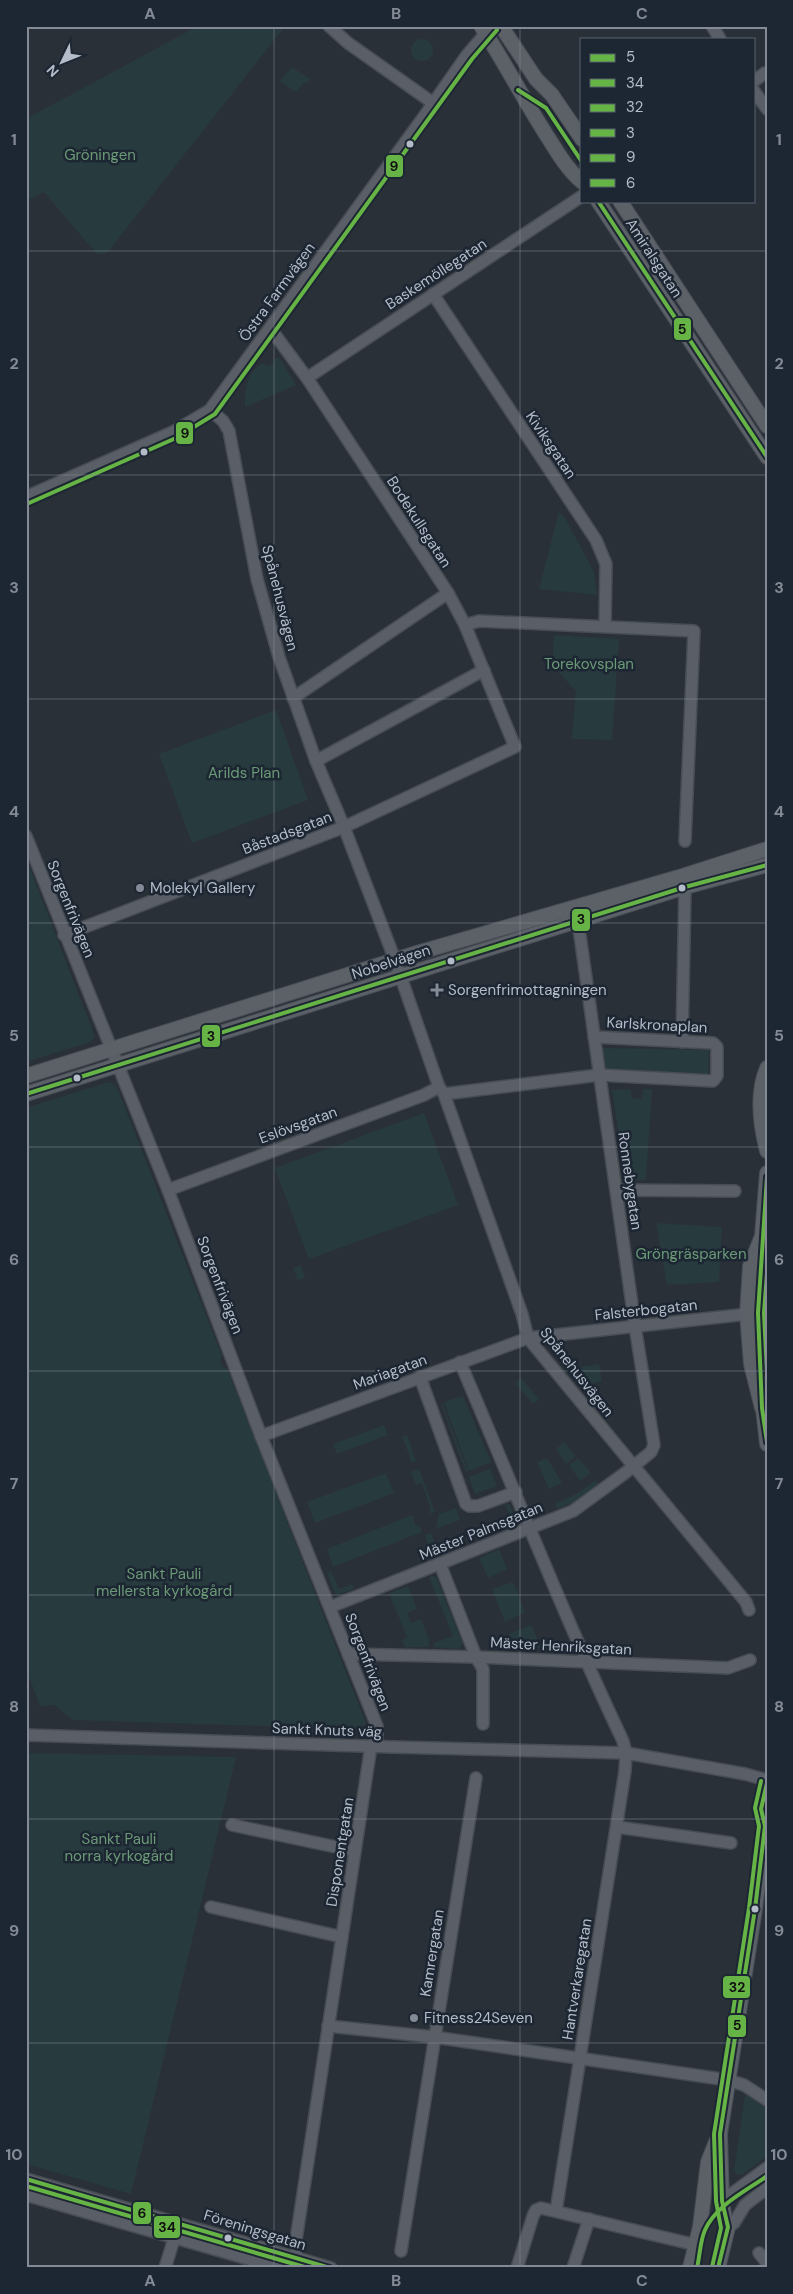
<svg xmlns="http://www.w3.org/2000/svg" width="793" height="2294" viewBox="0 0 793 2294" font-family="'DM Sans',sans-serif">
	<rect width="100%" height="100%" fill="#2a3038"/>
	<g fill="#273a3e">
		<path d="M198 26H279L282 30 107 253 97 254 44 192 26 201V119Z"/>
		<circle cx="422" cy="50" r="11"/>
		<path d="M292 67 310 79 307 84 304 82 296 92 280 81Z"/>
		<path d="M279 357 296 385 245 407C244 392 247 369 264 363L266 367 274 363 273 360Z"/>
		<path d="M559 512 565 518 594 572 597 595 539 589Z"/>
		<path d="M554 635 619 639 612 740 572 739 576 691 552 665Z"/>
		<path d="M276 710 308 800 192 843 159 754Z"/>
		<path d="M26 858 95 1037 90 1042 26 1062Z"/>
		<path d="M602 1048 709 1050 708 1078 601 1076Z"/>
		<path d="M109 1082 117 1087 222 1356 220 1360 223 1367 227 1368 365 1721V1725L355 1729 73 1720 55 1705 40 1706 26 1669V1108Z"/>
		<path d="M631 1089V1098L642 1099 643 1089H652L646 1180H626L612 1090Z"/>
		<path d="M424 1113 458 1205 309 1259 275 1168Z"/>
		<path d="M656 1223 722 1227 719 1282 667 1285Z"/>
		<path d="M301 1265 305 1278 298 1280 293 1268Z"/>
		<path d="M599 1364 602 1381 587 1385 574 1368Z"/>
		<path d="M521 1378 539 1399 533 1404 515 1383Z"/>
		<path d="M463 1396 491 1462 469 1471 444 1402Z"/>
		<path d="M442 1403 468 1471 466 1472 441 1404Z"/>
		<path d="M384 1425 388 1435 337 1454 333 1444Z"/>
		<path d="M407 1435 416 1461 409 1463 411 1461 403 1438H398Z"/>
		<path d="M564 1442 576 1456 566 1464 556 1449Z"/>
		<path d="M547 1458 562 1483 549 1489 537 1462Z"/>
		<path d="M578 1458 591 1473 580 1481 569 1465Z"/>
		<path d="M419 1469 435 1512 428 1514 431 1510 422 1483 416 1485 411 1472Z"/>
		<path d="M490 1469 497 1486 475 1494 469 1477Z"/>
		<path d="M386 1473 394 1493 315 1523 307 1502Z"/>
		<path d="M596 1480 598 1484 578 1500 557 1509 555 1504 576 1494Z"/>
		<path d="M505 1504 510 1505 517 1523 514 1527 502 1531 500 1526 512 1521Z"/>
		<path d="M456 1508 460 1520 436 1529 439 1514Z"/>
		<path d="M412 1515 416 1526 419 1525 422 1532 333 1567 327 1549Z"/>
		<path d="M431 1533 441 1555 433 1558 425 1535Z"/>
		<path d="M499 1549 507 1569 488 1578 479 1558Z"/>
		<path d="M331 1571 339 1589 353 1584 354 1589 336 1595 327 1573Z"/>
		<path d="M433 1576 436 1577 463 1644 460 1649 434 1647V1643L453 1636 429 1577Z"/>
		<path d="M513 1582 525 1612 505 1622 492 1589Z"/>
		<path d="M408 1586 417 1609 407 1613 411 1623 421 1619 429 1640V1647H405L402 1640 407 1637 389 1593Z"/>
		<path d="M531 1625 541 1647 535 1650 534 1648 515 1649 509 1634Z"/>
		<path d="M26 1753 236 1757 131 2194 26 2164Z"/>
		<path d="M745 2095H748L767 2109V2156L743 2174 738 2175 734 2171Z"/>
	</g>
	<g fill="none" stroke-linecap="round" stroke-linejoin="round">
		<g stroke="#484c53" stroke-width="14">
			<g id="minor">
				<path d="M329 26 348 43 433 103"/>
				<path d="M712 26 720 39"/>
				<path d="M754 81 765 73"/>
				<path d="M754 91 767 109"/>
				<path d="M433 294 596 540 606 564 605 626"/>
				<path d="M307 378 582 196"/>
				<path d="M210 410 223 421 229 431 257 579 279 657 316 761 344 827 395 960 439 1087 444 1094 522 1314 528 1338 746 1602 749 1610"/>
				<path d="M26 497 173 432 210 410 423 118 467 55 492 26"/>
				<path d="M465 625 479 621 694 631 685 841"/>
				<path d="M293 698 448 593"/>
				<path d="M316 761 484 670"/>
				<path d="M26 836 168 1190 261 1436 377 1726V1746"/>
				<path d="M64 935 344 827 515 747 465 625 448 593 307 378 270 328"/>
				<path d="M682 1042 685 887"/>
				<path d="M444 1094 599 1075 713 1081 717 1076V1047L713 1043 594 1037"/>
				<path d="M168 1190 424 1095 439 1087"/>
				<path d="M616 1190 735 1191"/>
				<path d="M460 1362C514 1488 564 1617 623 1741L626 1753 625 1771 556 2211"/>
				<path d="M420 1377 466 1504 469 1506H478L516 1492"/>
				<path d="M261 1436 528 1338 767 1312"/>
				<path d="M440 1564 476 1657 483 1669V1724"/>
				<path d="M330 1607 573 1511 625 1473 651 1452 654 1445 635 1326 578 921"/>
				<path d="M348 1654 476 1657 728 1668 750 1660"/>
				<path d="M26 1735 393 1747 626 1753 745 1774 767 1780"/>
				<path d="M232 1825 355 1851"/>
				<path d="M617 1827 731 1843"/>
				<path d="M211 1907 342 1937"/>
				<path d="M328 2026 434 2037 728 2080 744 2085 767 2100"/>
				<path d="M26 2179 331 2268"/>
				<path d="M26 2195 280 2268"/>
				<path d="M722 2201 767 2168"/>
				<path d="M728 2227 734 2223 745 2205 767 2188"/>
				<path d="M401 2251 476 1778"/>
				<path d="M759 2253 767 2263"/>
				<path d="M165 2268 174 2239"/>
				<path d="M297 2268 296 2240 371 1746"/>
				<path d="M517 2268 533 2216 536 2210 541 2208 696 2245"/>
				<path d="M573 2268 589 2219"/>
			</g>
		</g>
		<g stroke="#484c55" stroke-width="16">
			<g id="major">
				<path d="M481 26C505 63 525 102 549 139 559 155 568 170 582 182"/>
				<path d="M501 26 536 79 552 95 582 139"/>
				<path d="M598 201 767 457"/>
				<path d="M620 201 767 426"/>
				<path d="M767 1068C756 1094 760 1124 767 1151"/>
				<path d="M26 1076 417 953 679 877 767 849"/>
				<path d="M26 1094 685 887 767 865"/>
				<path d="M758 1313 761 1366"/>
				<path d="M762 1400 767 1444"/>
				<path d="M763 1400 767 1378"/>
				<path d="M762 1408 751 1364 747 1314 750 1266 762 1236 767 1173"/>
				<path d="M690 2268 700 2227 708 2162 718 2137"/>
				<path d="M718 2268 728 2227 725 2221 722 2201 720 2134 755 1909 765 1826 761 1809 767 1782"/>
			</g>
		</g>
		<use href="#minor" stroke="#5a5e66" stroke-width="11"/>
		<use href="#major" stroke="#5c6168" stroke-width="14"/>
		<g stroke="#1d2633" stroke-width="8">
			<g id="bus-1">
				<path d="M518 90 546 108 582 162"/>
				<path d="M598 201 767 457"/>
				<path d="M767 1177 758 1313 762 1408 767 1442"/>
				<path d="M718 2268 728 2227 722 2201 720 2134 755 1909 765 1826 761 1809 767 1783"/>
			</g>
		</g>
		<g stroke="#1d2633" stroke-width="8">
			<g id="bus-2">
				<path d="M26 2186 308 2268"/>
				<path d="M697 2268C700 2255 700 2241 705 2230 716 2205 746 2191 767 2176"/>
			</g>
		</g>
		<g stroke="#1d2633" stroke-width="8">
			<g id="bus-3">
				<path d="M767 1274 764 1313 767 1372"/>
				<path d="M712 2267 721 2228 716 2201 714 2134 749 1908 759 1826 755 1808 761 1781"/>
			</g>
		</g>
		<g stroke="#1d2633" stroke-width="8">
			<path id="bus-4" d="M26 1094 685 887 767 865"/>
		</g>
		<g stroke="#1d2633" stroke-width="8">
			<path id="bus-5" d="M29 503 176 438 215 414 472 59 497 30"/>
		</g>
		<g stroke="#1d2633" stroke-width="8">
			<path id="bus-6" d="M26 2179 330 2268"/>
		</g>
		<use href="#bus-1" stroke="#66b445" stroke-width="4"/>
		<use href="#bus-2" stroke="#66b445" stroke-width="4"/>
		<use href="#bus-3" stroke="#66b445" stroke-width="4"/>
		<use href="#bus-4" stroke="#66b445" stroke-width="4"/>
		<use href="#bus-5" stroke="#66b445" stroke-width="4"/>
		<use href="#bus-6" stroke="#66b445" stroke-width="4"/>
	</g>
	<path fill="none" stroke="#848b96" stroke-width="1" stroke-opacity="0.55" d="M274 26V2268M520 26V2268M26 251H767M26 475H767M26 699H767M26 923H767M26 1147H767M26 1371H767M26 1595H767M26 1819H767M26 2043H767"/>
	<g fill="#b4bcc9" stroke="#1d2633" stroke-width="2">
		<circle cx="410" cy="144" r="4.5"/>
		<circle cx="144" cy="452" r="4.5"/>
		<circle cx="682" cy="888" r="4.5"/>
		<circle cx="451" cy="961" r="4.5"/>
		<circle cx="77" cy="1078" r="4.5"/>
		<circle cx="755" cy="1909" r="4.5"/>
		<circle cx="228" cy="2238" r="4.5"/>
	</g>
	<g fill="#848b96" stroke="#1d2633" stroke-width="2">
		<circle cx="140" cy="888" r="5"/>
		<path d="M434.5 982.5h5v5h5v5h-5v5h-5v-5h-5v-5h5z"/>
		<circle cx="414" cy="2018" r="5"/>
	</g>
	<g text-anchor="middle" stroke-width="5" stroke-linejoin="round" paint-order="stroke">
		<g font-size="15" fill="#6b9a76" stroke="#1d2633">
			<text x="100" y="160">Gröningen</text>
			<text x="589" y="669">Torekovsplan</text>
			<text x="244" y="778">Arilds Plan</text>
			<text x="691" y="1259">Gröngräsparken</text>
			<text x="164" y="1579">Sankt Pauli<tspan x="164" dy="17">mellersta kyrkogård</tspan></text>
			<text x="119" y="1844">Sankt Pauli<tspan x="119" dy="17">norra kyrkogård</tspan></text>
		</g>
		<g font-size="15" fill="#b4bcc9" stroke="#1d2633">
			<text transform="translate(654 258) rotate(57)" y="5">Amiralsgatan</text>
			<text transform="translate(436 274) rotate(-33)" y="5">Baskemöllegatan</text>
			<text transform="translate(277 292) rotate(-54)" y="5">Östra Farmvägen</text>
			<text transform="translate(551 445) rotate(56)" y="5">Kiviksgatan</text>
			<text transform="translate(419 522) rotate(57)" y="5">Bodekullsgatan</text>
			<text transform="translate(280 598) rotate(76)" y="5">Spånehusvägen</text>
			<text transform="translate(287 833) rotate(-21)" y="5">Båstadsgatan</text>
			<text transform="translate(71 909) rotate(68)" y="5">Sorgenfrivägen</text>
			<text transform="translate(391 962) rotate(-18)" y="5">Nobelvägen</text>
			<text transform="translate(657 1025) rotate(3)" y="5">Karlskronaplan</text>
			<text transform="translate(298 1125) rotate(-20)" y="5">Eslövsgatan</text>
			<text transform="translate(630 1181) rotate(82)" y="5">Ronnebygatan</text>
			<text transform="translate(220 1285) rotate(69)" y="5">Sorgenfrivägen</text>
			<text transform="translate(646 1310) rotate(-6)" y="5">Falsterbogatan</text>
			<text transform="translate(390 1372) rotate(-20)" y="5">Mariagatan</text>
			<text transform="translate(577 1372) rotate(52)" y="5">Spånehusvägen</text>
			<text transform="translate(481 1531) rotate(-22)" y="5">Mäster Palmsgatan</text>
			<text transform="translate(561 1646) rotate(3)" y="5">Mäster Henriksgatan</text>
			<text transform="translate(368 1662) rotate(69)" y="5">Sorgenfrivägen</text>
			<text transform="translate(327 1730) rotate(2)" y="5">Sankt Knuts väg</text>
			<text transform="translate(340 1852) rotate(-81)" y="5">Disponentgatan</text>
			<text transform="translate(432 1953) rotate(-81)" y="5">Kamrergatan</text>
			<text transform="translate(577 1979) rotate(-81)" y="5">Hantverkaregatan</text>
			<text transform="translate(255 2230) rotate(17)" y="5">Föreningsgatan</text>
		</g>
		<g font-size="15" fill="#b4bcc9" stroke="#1d2633" text-anchor="start">
			<text x="150" y="893">Molekyl Gallery</text>
			<text x="448" y="995">Sorgenfrimottagningen</text>
			<text x="424" y="2023">Fitness24Seven</text>
		</g>
	</g>
	<g stroke="#1d2633" stroke-width="2">
		<rect x="385" y="154" width="19" height="24" rx="5" fill="#66b445"/>
		<rect x="673" y="317" width="19" height="24" rx="5" fill="#66b445"/>
		<rect x="175" y="421" width="19" height="24" rx="5" fill="#66b445"/>
		<rect x="571" y="908" width="20" height="24" rx="5" fill="#66b445"/>
		<rect x="201" y="1024" width="20" height="24" rx="5" fill="#66b445"/>
		<rect x="722" y="1975" width="29" height="24" rx="5" fill="#66b445"/>
		<rect x="727" y="2014" width="20" height="24" rx="5" fill="#66b445"/>
		<rect x="132" y="2201" width="20" height="24" rx="5" fill="#66b445"/>
		<rect x="153" y="2215" width="28" height="24" rx="5" fill="#66b445"/>
	</g>
	<g font-size="14" text-anchor="middle" font-weight="bold" fill="#111">
		<text x="394" y="171">9</text>
		<text x="682" y="334">5</text>
		<text x="185" y="438">9</text>
		<text x="581" y="924">3</text>
		<text x="211" y="1041">3</text>
		<text x="737" y="1992">32</text>
		<text x="737" y="2030">5</text>
		<text x="142" y="2218">6</text>
		<text x="167" y="2232">34</text>
	</g>
	<rect width="793" height="2294" fill="none" stroke="#1d2633" stroke-width="55"/>
	<rect x="580" y="38" width="175" height="165" fill="#1d2633" stroke="#59626f"/>
	<rect x="590" y="54" width="25" height="8" fill="#66b445" stroke="#59626f"/>
	<text x="626" y="62" font-size="15" fill="#b4bcc9">5</text>
	<rect x="590" y="79" width="25" height="8" fill="#66b445" stroke="#59626f"/>
	<text x="626" y="88" font-size="15" fill="#b4bcc9">34</text>
	<rect x="590" y="104" width="25" height="8" fill="#66b445" stroke="#59626f"/>
	<text x="626" y="112" font-size="15" fill="#b4bcc9">32</text>
	<rect x="590" y="129" width="25" height="8" fill="#66b445" stroke="#59626f"/>
	<text x="626" y="138" font-size="15" fill="#b4bcc9">3</text>
	<rect x="590" y="154" width="25" height="8" fill="#66b445" stroke="#59626f"/>
	<text x="626" y="162" font-size="15" fill="#b4bcc9">9</text>
	<rect x="590" y="179" width="25" height="8" fill="#66b445" stroke="#59626f"/>
	<text x="626" y="188" font-size="15" fill="#b4bcc9">6</text>
	<g transform="translate(62 62) rotate(227)" stroke="#1d2633" stroke-width="4" paint-order="stroke">
	<path d="M0-4L9 19L0 12L-9 19Z" fill="#b4bcc9"/>
	<text y="-8" font-size="14" font-weight="bold" text-anchor="middle" fill="#b4bcc9">N</text>
	</g>
	<rect x="28" y="28" width="738" height="2238" fill="none" stroke="#848b96" stroke-width="2"/>
	<g font-size="16" text-anchor="middle" font-weight="bold" fill="#848b96">
		<text x="150" y="19">A</text>
		<text x="396" y="19">B</text>
		<text x="642" y="19">C</text>
		<text x="14" y="145">1</text>
		<text x="779" y="145">1</text>
		<text x="14" y="369">2</text>
		<text x="779" y="369">2</text>
		<text x="14" y="593">3</text>
		<text x="779" y="593">3</text>
		<text x="14" y="817">4</text>
		<text x="779" y="817">4</text>
		<text x="14" y="1041">5</text>
		<text x="779" y="1041">5</text>
		<text x="14" y="1265">6</text>
		<text x="779" y="1265">6</text>
		<text x="14" y="1489">7</text>
		<text x="779" y="1489">7</text>
		<text x="14" y="1712">8</text>
		<text x="779" y="1712">8</text>
		<text x="14" y="1936">9</text>
		<text x="779" y="1936">9</text>
		<text x="14" y="2160">10</text>
		<text x="779" y="2160">10</text>
		<text x="150" y="2286">A</text>
		<text x="396" y="2286">B</text>
		<text x="642" y="2286">C</text>
	</g>
</svg>
